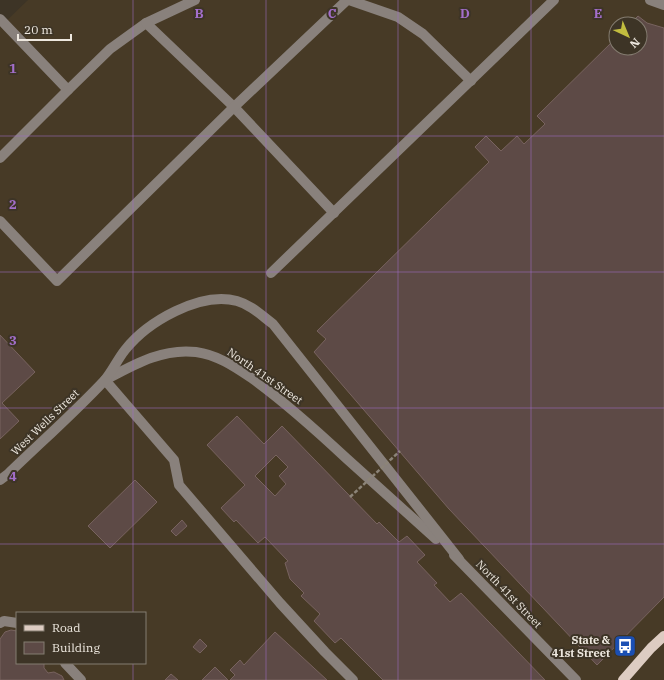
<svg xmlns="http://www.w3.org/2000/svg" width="664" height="680" viewBox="0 0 664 680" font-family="'IBM Plex Serif',serif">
	<rect width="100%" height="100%" fill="#3d3426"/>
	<path fill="#473a26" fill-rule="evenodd" d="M28 0H664V680H0V27ZM616 24H640V48H616ZM17 613H145V663H17Z"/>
	<g fill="#5d4a46" stroke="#78635f" fill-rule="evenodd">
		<path d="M638 16 647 23 664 28V597L597 665 449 509 314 352 326 339 317 331 489 162 475 147 486 136 501 151 517 136 524 144 545 124 537 116 616 38V48H640V24H630Z"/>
		<path d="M0 335 35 372 2 403 19 421 0 439Z"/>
		<path d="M237 416 264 444 282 426 377 524 379 522 399 542 407 536 425 555 417 562 437 583 434 585 450 602 461 593 545 680H383L341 638 335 643 314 621 320 614 301 596 304 593 290 579 285 563 288 561 265 537 258 543 236 520 234 522 221 508 245 485 207 445ZM276 455 288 467 279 476 286 484 275 496 255 476Z"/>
		<path d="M135 480 157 502 110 548 88 526Z"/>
		<path d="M182 520 187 526 176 536 171 531Z"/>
		<path d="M11 630 17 631V663H44V668L48 673 54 672 62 676 64 680H0V639L5 632Z"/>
		<path d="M275 632 327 680H230L235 675 230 670 240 660 244 665Z"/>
		<path d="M200 639 207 646 200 653 193 647Z"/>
		<path d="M215 667 228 680H202Z"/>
		<path d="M171 674 178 680H165Z"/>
	</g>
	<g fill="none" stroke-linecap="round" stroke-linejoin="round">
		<g stroke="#89817c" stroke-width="10">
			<path d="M349 0 398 17 423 34 471 81"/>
			<path d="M650 0 664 5"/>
			<path d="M0 19 68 90 110 49 146 23 195 0"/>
			<path d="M146 23 234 107 334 213"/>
			<path d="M0 158 68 90"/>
			<path d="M0 221 57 281 234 107 347 0"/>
			<path d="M271 273 554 0"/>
			<path d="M107 379C135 364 163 348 196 352 218 355 235 367 253 379 286 403 316 430 346 458 376 485 406 512 436 539"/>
			<path d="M105 380 174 460 179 485 280 603 325 652 353 680"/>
			<path d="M0 480 8 474C40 443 74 413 104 381 112 372 117 360 125 350 147 322 200 291 237 301 251 305 261 315 273 324L459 559"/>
			<path d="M454 555 576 680"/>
			<path d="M0 623 4 621 17 623"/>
			<path d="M65 663 81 680"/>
		</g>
		<path stroke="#ddccc2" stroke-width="10" d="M623 680 651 648 664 636"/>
		<path stroke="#8c8478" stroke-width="2.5" stroke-dasharray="4 2" stroke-linecap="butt" d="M350 497 400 451"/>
	</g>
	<path fill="none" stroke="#a36eca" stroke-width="1" stroke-opacity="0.55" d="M133 0V613M266 0V680M398 0V680M531 0V680M0 136H664M0 272H664M0 408H664M0 544H664M133 663V680"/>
	<defs>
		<g id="bus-square" transform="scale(1.15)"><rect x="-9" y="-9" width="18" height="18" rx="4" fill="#1a4fb4" stroke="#3d3426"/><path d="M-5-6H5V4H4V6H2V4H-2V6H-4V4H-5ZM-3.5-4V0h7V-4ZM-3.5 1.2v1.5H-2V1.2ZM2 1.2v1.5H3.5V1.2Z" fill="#fff"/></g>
	</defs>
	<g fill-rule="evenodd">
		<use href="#bus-square" x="625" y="646"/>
	</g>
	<g text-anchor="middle" stroke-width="4" stroke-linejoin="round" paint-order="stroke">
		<g font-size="11" fill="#eee8df" stroke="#3d3426">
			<text transform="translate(265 376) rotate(35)" y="4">North 41st Street</text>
			<text transform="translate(45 422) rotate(-44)" y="4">West Wells Street</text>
			<text transform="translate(509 594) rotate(46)" y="4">North 41st Street</text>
		</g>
		<g font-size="11" font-weight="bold" fill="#eee8df" stroke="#3d3426" text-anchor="end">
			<text x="610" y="644">State &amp;<tspan x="610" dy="13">41st Street</tspan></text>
		</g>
	</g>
	<g font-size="13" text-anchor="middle" font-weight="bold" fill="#a36eca" stroke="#3d3426" stroke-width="4" stroke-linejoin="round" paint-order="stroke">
		<text x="199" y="18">B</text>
		<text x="332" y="18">C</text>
		<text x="465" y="18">D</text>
		<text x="598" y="18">E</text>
		<text x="13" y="73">1</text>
		<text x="13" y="209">2</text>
		<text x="13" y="345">3</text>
		<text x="13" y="481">4</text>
	</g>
	<rect x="16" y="612" width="130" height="52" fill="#3d3426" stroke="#847c70"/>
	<rect x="24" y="625" width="20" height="6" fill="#ddccc2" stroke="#847c70"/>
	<text x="52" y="632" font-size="12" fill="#eee8df">Road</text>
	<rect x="24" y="642" width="20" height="12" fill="#5d4a46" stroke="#847c70"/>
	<text x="52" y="652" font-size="12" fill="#eee8df">Building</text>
	<g transform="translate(628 36) rotate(136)"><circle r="19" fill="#3d3426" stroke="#847c70"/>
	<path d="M0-3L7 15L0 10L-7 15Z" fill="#c2bd3f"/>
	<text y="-6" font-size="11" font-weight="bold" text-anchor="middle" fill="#eee8df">N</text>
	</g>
	<path d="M18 34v6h53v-6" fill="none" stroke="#eee8df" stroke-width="2"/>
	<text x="24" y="34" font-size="12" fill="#eee8df" stroke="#3d3426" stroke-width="3" paint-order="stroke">20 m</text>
</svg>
